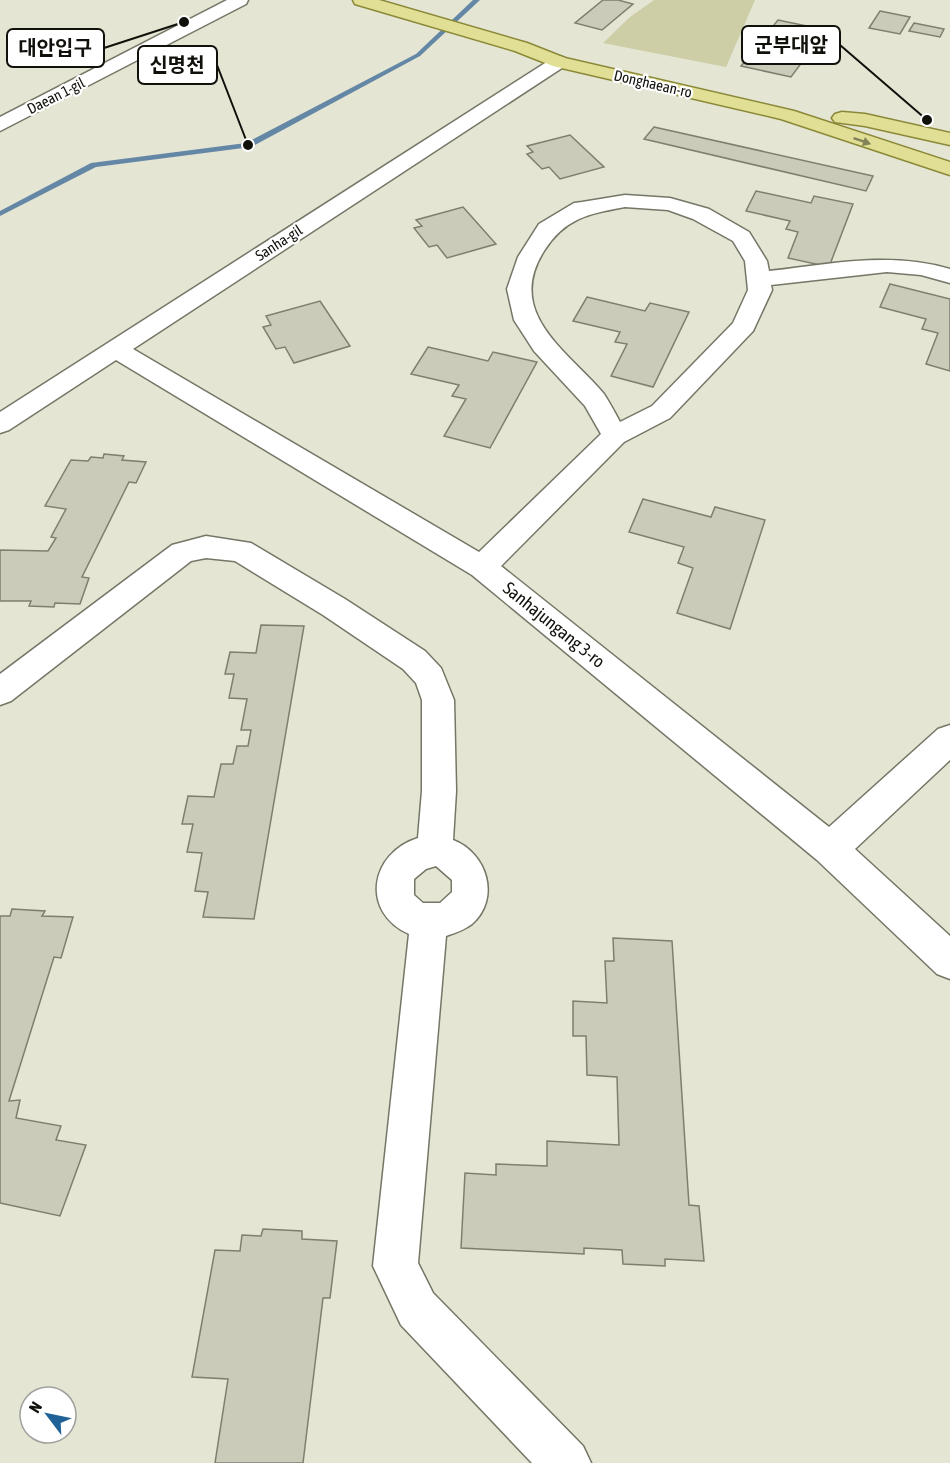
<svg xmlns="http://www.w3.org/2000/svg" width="950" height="1463" viewBox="0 0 950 1463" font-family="'Asap Condensed','Noto Sans KR',sans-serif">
	<rect width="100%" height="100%" fill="#e4e5d3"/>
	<path fill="#cdcda6" d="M654 0H755L726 67 603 43 630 17Z"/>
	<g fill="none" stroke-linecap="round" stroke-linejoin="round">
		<path fill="#6587a6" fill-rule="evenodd" d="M473 0H480L420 56 251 147 96 167 0 216V211L91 163 246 143 416 54Z"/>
	</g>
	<g fill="#cbcbba" stroke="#7f7f70" stroke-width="1.5">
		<path d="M603 0H618L633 4 602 30 575 23Z"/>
		<path d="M880 11 910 17 900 34 869 28Z"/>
		<path d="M778 20 826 30 791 77 741 66Z"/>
		<path d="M914 23 944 29 940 37 909 31Z"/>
		<path d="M654 127 873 176 866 191 644 139Z"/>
		<path d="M570 135 604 167 560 179 549 167 542 169 527 154 533 152 527 146Z"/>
		<path d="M756 191 811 203 814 196 853 204 829 267 788 258 798 232 786 229 790 221 746 211Z"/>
		<path d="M463 207 496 244 447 258 437 245 429 247 414 228 422 226 416 220Z"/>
		<path d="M890 284 950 299V371L926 364 938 333 922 329 926 319 880 307Z"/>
		<path d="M587 297 645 311 650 303 689 312 653 387 611 376 627 344 615 342 620 332 573 321Z"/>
		<path d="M320 301 350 346 294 363 285 347 276 349 263 327 271 325 266 316Z"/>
		<path d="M428 347 488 361 493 352 537 362 490 448 444 436 466 399 452 396 459 385 411 374Z"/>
		<path d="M104 454 124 456 122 460 146 462 136 483 129 482 82 577 89 578 80 604 55 603 54 607 29 606 31 601H0V550L48 551 56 538 51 537 66 509 45 506 71 460 88 461 91 457 103 458Z"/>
		<path d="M643 499 711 517 715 507 765 520 730 629 677 613 693 568 678 563 684 547 629 532Z"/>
		<path d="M261 625 304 626 254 919 203 917 208 892 195 891 202 853 187 852 193 824H182L188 796 214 797 221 764H233L237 746H248L251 730H241L247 699 229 698 234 674H225L230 652 256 653Z"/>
		<path d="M12 909 45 911 42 916 73 917 61 958 54 957 9 1101 20 1100 16 1118 61 1126 56 1140 86 1145 60 1216 0 1203V916H10Z"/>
		<path d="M613 938 672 941 689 1205 699 1206 704 1261 665 1259V1266L623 1264 622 1250 584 1248V1254L461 1248 465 1173 496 1175V1164L547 1166V1141L619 1145 617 1077 587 1075 586 1036H573V1001L607 1003 605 961H614Z"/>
		<path d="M263 1229 302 1231V1239L337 1241 330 1298H323L303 1463H215L228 1379 192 1377 215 1250 240 1251 242 1235 261 1236Z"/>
	</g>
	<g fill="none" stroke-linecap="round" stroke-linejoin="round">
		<g stroke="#767667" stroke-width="3">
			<g id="minor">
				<path d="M227 0H248L246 4 0 131V117Z"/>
				<path d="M559 56 565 58 568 62 565 66 133 349 479 552 601 434 585 406 534 351 514 320 507 289 518 257 539 224 574 203 582 202 625 195 670 198 709 209 749 232 767 261 769 271C830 264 890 251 950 269V283L921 275 887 272 771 285 772 290 753 331 670 418 624 442 501 566 829 827 938 729 950 725V760L855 849 950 936V979L937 974 817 860 472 575 116 360 9 430 0 433V412L553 58ZM625 207 668 210 693 219 733 241 745 261 748 290 733 323 652 406 620 422C615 413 610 403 604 394 569 352 504 314 544 251 565 218 588 214 625 207Z"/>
				<path d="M206 536 251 543 345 599 425 651 441 668 454 700 456 791 453 840C487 853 501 898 472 924 464 930 455 933 446 936L418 1263 433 1293 583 1446 591 1463H532L401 1325 373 1266 409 934C360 912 370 853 418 838L422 791V700L416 683 403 669 323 615 235 561 206 558 191 561 11 701 0 705V674L172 545ZM436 866 452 880V892L440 903H423L414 895V879L426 869Z"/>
			</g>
		</g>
		<g stroke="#8b8937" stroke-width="3">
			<g id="major">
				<path d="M353 0H379L527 43 565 58 794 111 950 162V175L781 119 553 66 515 51 355 4Z"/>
				<path d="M842 112 865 114 950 133V145L865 126 835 122 832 118 835 114Z"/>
			</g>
		</g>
		<use href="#minor" fill="#fff" fill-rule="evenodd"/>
		<use href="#major" fill="#e1df95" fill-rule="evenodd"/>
	</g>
	<defs><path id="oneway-solid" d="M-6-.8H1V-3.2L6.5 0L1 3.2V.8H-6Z" transform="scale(1.5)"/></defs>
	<use fill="#838257" href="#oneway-solid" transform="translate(862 141) rotate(19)"/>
	<g text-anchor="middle" stroke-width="4.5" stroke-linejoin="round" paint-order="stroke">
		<g font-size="15" fill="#11110b" stroke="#fff">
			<text transform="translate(653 84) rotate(13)" y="5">Donghaean-ro</text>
			<text transform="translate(56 96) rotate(-27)" y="5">Daean 1-gil</text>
			<text transform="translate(279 243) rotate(-33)" y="5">Sanha-gil</text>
		</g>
		<g font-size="18" fill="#11110b" stroke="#fff">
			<text transform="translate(554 625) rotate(39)" y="6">Sanhajungang 3-ro</text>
		</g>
	</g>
	<path fill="none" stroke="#11110b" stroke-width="2" d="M927 120L840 45M184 22L104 48M248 145L217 65"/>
	<g fill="#11110b" stroke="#fff" stroke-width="2">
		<circle cx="927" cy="120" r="6"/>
		<circle cx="184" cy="22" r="6"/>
		<circle cx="248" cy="145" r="6"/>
	</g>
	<g fill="#fff" stroke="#11110b" stroke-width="2">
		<rect x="742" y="26" width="98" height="38" rx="6"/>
		<rect x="7" y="29" width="97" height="38" rx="6"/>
		<rect x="138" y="46" width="79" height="38" rx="6"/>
	</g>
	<g font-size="20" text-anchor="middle" font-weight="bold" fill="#11110b">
		<text x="791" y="52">군부대앞</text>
		<text x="55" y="55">대안입구</text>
		<text x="177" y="72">신명천</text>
	</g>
	<g transform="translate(48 1415) rotate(302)"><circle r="28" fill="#ffffff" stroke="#a0a09d" stroke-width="1.5"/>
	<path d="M0-4.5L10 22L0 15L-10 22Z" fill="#206297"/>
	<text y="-9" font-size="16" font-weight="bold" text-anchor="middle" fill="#11110b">N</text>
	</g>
</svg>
